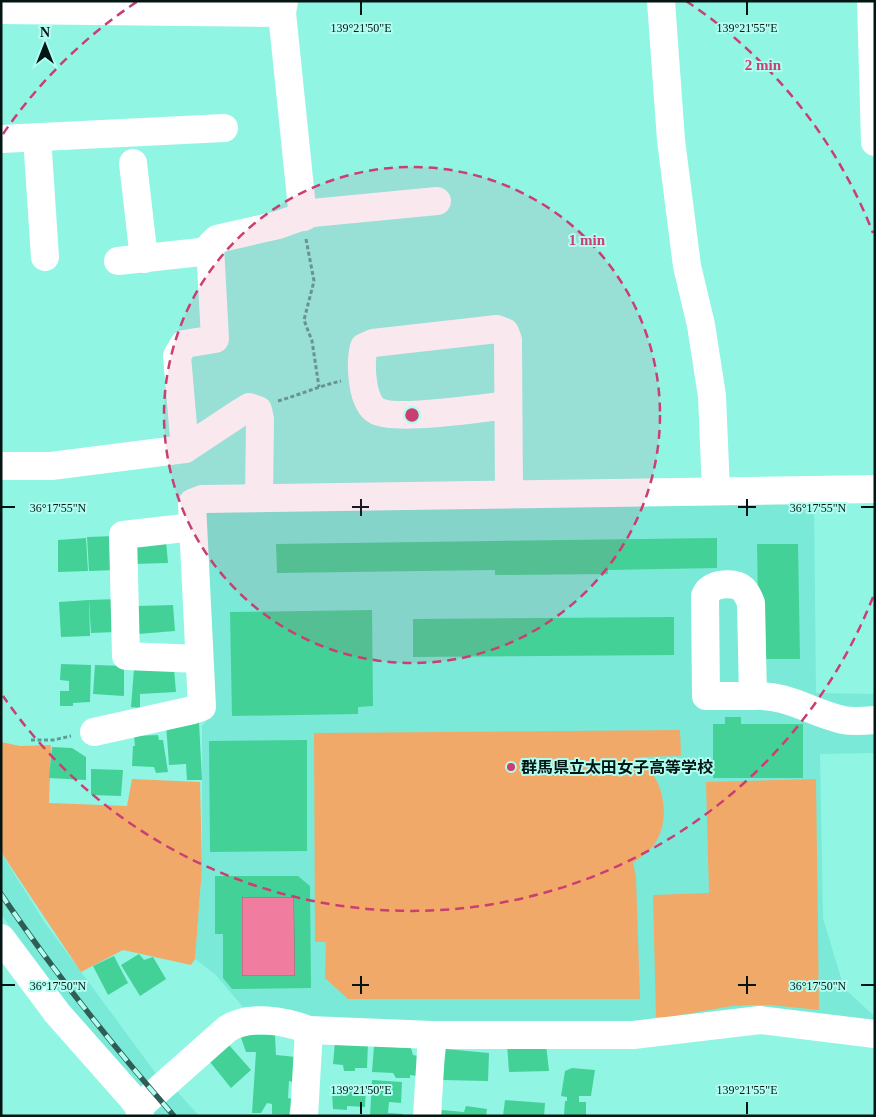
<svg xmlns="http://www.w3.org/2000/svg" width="876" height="1117" viewBox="0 0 876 1117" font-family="'Times New Roman','Noto Sans JP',serif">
	<rect width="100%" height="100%" fill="#91f5e4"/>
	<g fill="#7ae9d7">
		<path d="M814 499 816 693 875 694V753L820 754 823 918 844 988 875 1017V1022L693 1019 550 1028 311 1018 285 1010 243 1007 216 975 195 959 202 868V726L209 717 199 509Z"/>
		<path d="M1 853 45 923 157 1075 138 1092 58 996 1 914Z"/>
		<path d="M175 1089 199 1116H150Z"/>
	</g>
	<g fill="#f0a969">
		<path d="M680 730 681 756 638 757C663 777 673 817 654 845 648 852 640 857 633 863L636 877 640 999H348L325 978 326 942H315L314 733Z"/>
		<path d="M1 742 20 746 51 745 49 803 127 806 132 779 200 782 202 868 195 959 191 965 123 950 81 972 1 852Z"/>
		<path d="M816 779 819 1010 771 1005H751L732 1006 669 1017H656L653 895 709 893 706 782Z"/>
	</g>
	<path fill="#f07d9f" stroke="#a95e75" d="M242 897H294L295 976H242Z"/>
	<g fill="#44d198" fill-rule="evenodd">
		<path d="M132 535 166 541 168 563 133 564Z"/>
		<path d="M116 536 117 570 89 571 87 537Z"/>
		<path d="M86 538 88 571 58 572V540Z"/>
		<path d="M717 538V568L608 570V574L495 575V570L277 573 276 544Z"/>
		<path d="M757 544H798L800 659H759Z"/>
		<path d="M118 599 116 632 91 633 89 600Z"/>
		<path d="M89 600 90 636 61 637 59 602Z"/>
		<path d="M173 605 175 631 138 634 137 606Z"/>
		<path d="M372 610 373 706 358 707V714L232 716 230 612Z"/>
		<path d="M674 617V655L413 657V619Z"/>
		<path d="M61 664 91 665 90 702 73 703V706H60V691H69V681L60 680Z"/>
		<path d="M95 665 124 666V696L93 694Z"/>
		<path d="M134 669H174L176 692 140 694V708L131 707Z"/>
		<path d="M725 717H741V724H803V778H713V724H725Z"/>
		<path d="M199 722 202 780H187L186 764 169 765 166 724Z"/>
		<path d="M158 735 159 740H163L168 772 156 773 154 767 132 766 133 746H135L134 736Z"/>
		<path d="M307 740V851L210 852 209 741Z"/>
		<path d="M52 747 72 748 86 757V780L49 778Z"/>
		<path d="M91 769 123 770 121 796 91 795Z"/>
		<path d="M215 876H298L310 886 311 988 232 989 223 978V934H215ZM242 897H294L295 976H242Z"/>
		<path d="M139 954 144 960 153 957 166 979 140 996 121 965Z"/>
		<path d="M114 956 128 983 108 995 93 966Z"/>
		<path d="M240 1035H275L276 1055 296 1057 294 1082 289 1081 288 1098 292 1099 289 1115 272 1114V1104L267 1103 261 1113H252L256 1052H246Z"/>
		<path d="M335 1042H368L367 1068H355V1071H344L343 1065 333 1064Z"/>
		<path d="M507 1044H546L549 1071 509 1072Z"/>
		<path d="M229 1045 251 1070 231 1088 210 1062Z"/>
		<path d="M374 1046 411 1048 413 1055 418 1056 417 1076 410 1075V1078H396L393 1073 372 1072Z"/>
		<path d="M446 1049 489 1053 488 1081 442 1080Z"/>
		<path d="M572 1068 595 1070 591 1096H579V1102H586V1116L564 1115 565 1101H567V1097L561 1096 565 1071Z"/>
		<path d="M372 1080 402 1082 401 1103 389 1102 388 1113 403 1114V1116H370Z"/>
		<path d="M336 1086 366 1088 365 1107 347 1106V1110L333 1109 332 1093H336Z"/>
		<path d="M505 1100 545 1103 544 1116H503Z"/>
		<path d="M466 1106 487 1109 486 1116H441L442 1110 464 1112Z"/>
	</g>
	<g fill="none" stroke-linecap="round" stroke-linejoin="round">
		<g stroke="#5a9f94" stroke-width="3" stroke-dasharray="4 2.5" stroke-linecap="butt">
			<path d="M306 239 314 281 304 320 312 341 319 387"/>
			<path d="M278 401C299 395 319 386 341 381"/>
			<path d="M31 740H53L71 736"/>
		</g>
		<g stroke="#fff" stroke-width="28">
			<path d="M284 1 282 13 302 208 304 217"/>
			<path d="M661 1 671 140 687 266 701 325 712 396 716 491"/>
			<path d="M871 1 875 142"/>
			<path d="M1 10 282 13"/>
			<path d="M37 137 45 257"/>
			<path d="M1 139 224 128"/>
			<path d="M133 163 144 259"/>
			<path d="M118 261 210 251"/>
			<path d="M508 405C484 408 395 421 377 411 361 403 360 362 364 347L373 343 497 329 505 332 508 340 509 494"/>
			<path d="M185 449 177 356 184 344 215 339 210 246 217 239 278 225 312 213 437 201"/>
			<path d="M1 466H51L185 449 241 412 249 407 258 410 260 419 259 498"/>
			<path d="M193 527 123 535 126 656 199 659"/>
			<path d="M753 696 751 603C749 598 747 593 743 589 736 582 717 583 709 590 707 591 706 594 705 596L706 696H753C787 694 812 713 843 720 853 722 865 721 875 720"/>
			<path d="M94 732 193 710 202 707 192 503 202 499 875 489"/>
			<path d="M1 938 57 1013 133 1099 139 1107 140 1116"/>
			<path d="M309 1030 432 1035H633L760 1020 875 1034"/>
			<path d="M139 1107 227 1029C250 1014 285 1021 309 1030L304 1116"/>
			<path d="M427 1116 432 1035"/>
		</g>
		<g stroke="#2f5d55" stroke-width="5.5">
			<path id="rail" d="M1 894C54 972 112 1045 174 1116"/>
		</g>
		<use href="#rail" stroke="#b1fef1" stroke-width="4" stroke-dasharray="11" stroke-linecap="butt"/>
	</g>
	<path fill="none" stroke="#021613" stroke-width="2" d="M361 2V15M747 2V15M361 499V516M747 499V516M2 507H15M352 507H369M738 507H756M861 507H874M361 976V994M747 976V994M2 985H15M352 985H369M738 985H756M861 985H874M361 1102V1114M747 1102V1114"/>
	<circle cx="412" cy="415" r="248" fill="#ca3e72" fill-opacity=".12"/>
	<g fill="none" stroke="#ca3e72" stroke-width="2.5" stroke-dasharray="9 6">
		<circle cx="412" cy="415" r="248"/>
		<path d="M873 597A496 496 0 0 1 3 696M3 134A496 496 0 0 1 138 1M686 1A496 496 0 0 1 873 233"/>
	</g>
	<circle fill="#ca3e72" stroke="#b1fef1" stroke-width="2" cx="511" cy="767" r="5"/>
	<g text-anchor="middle" stroke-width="4" stroke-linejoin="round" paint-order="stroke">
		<g font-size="16" font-weight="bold" fill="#021613" stroke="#b1fef1" text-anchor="start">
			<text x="521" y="773">群馬県立太田女子高等学校</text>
		</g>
	</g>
	<g font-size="12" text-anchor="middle" fill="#021613" stroke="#b1fef1" stroke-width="4" stroke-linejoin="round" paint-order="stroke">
		<text x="361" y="32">139°21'50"E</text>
		<text x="747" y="32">139°21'55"E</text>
		<text x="58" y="512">36°17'55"N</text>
		<text x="818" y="512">36°17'55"N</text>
		<text x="58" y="990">36°17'50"N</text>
		<text x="818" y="990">36°17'50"N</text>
		<text x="361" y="1094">139°21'50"E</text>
		<text x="747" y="1094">139°21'55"E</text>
	</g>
	<circle cx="412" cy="415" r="8" fill="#ca3e72" stroke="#b1fef1" stroke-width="2.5"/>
	<g font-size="15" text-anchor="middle" font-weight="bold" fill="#ca3e72" stroke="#b1fef1" stroke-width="4" stroke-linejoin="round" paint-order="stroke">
		<text x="763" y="70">2 min</text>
		<text x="587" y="245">1 min</text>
	</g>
	<rect width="876" height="1117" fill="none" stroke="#021613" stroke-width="5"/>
	<g transform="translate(45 45)" stroke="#b1fef1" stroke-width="4" paint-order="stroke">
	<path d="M0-4L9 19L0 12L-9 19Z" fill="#021613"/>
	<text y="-8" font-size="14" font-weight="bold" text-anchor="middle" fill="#021613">N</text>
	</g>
</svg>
